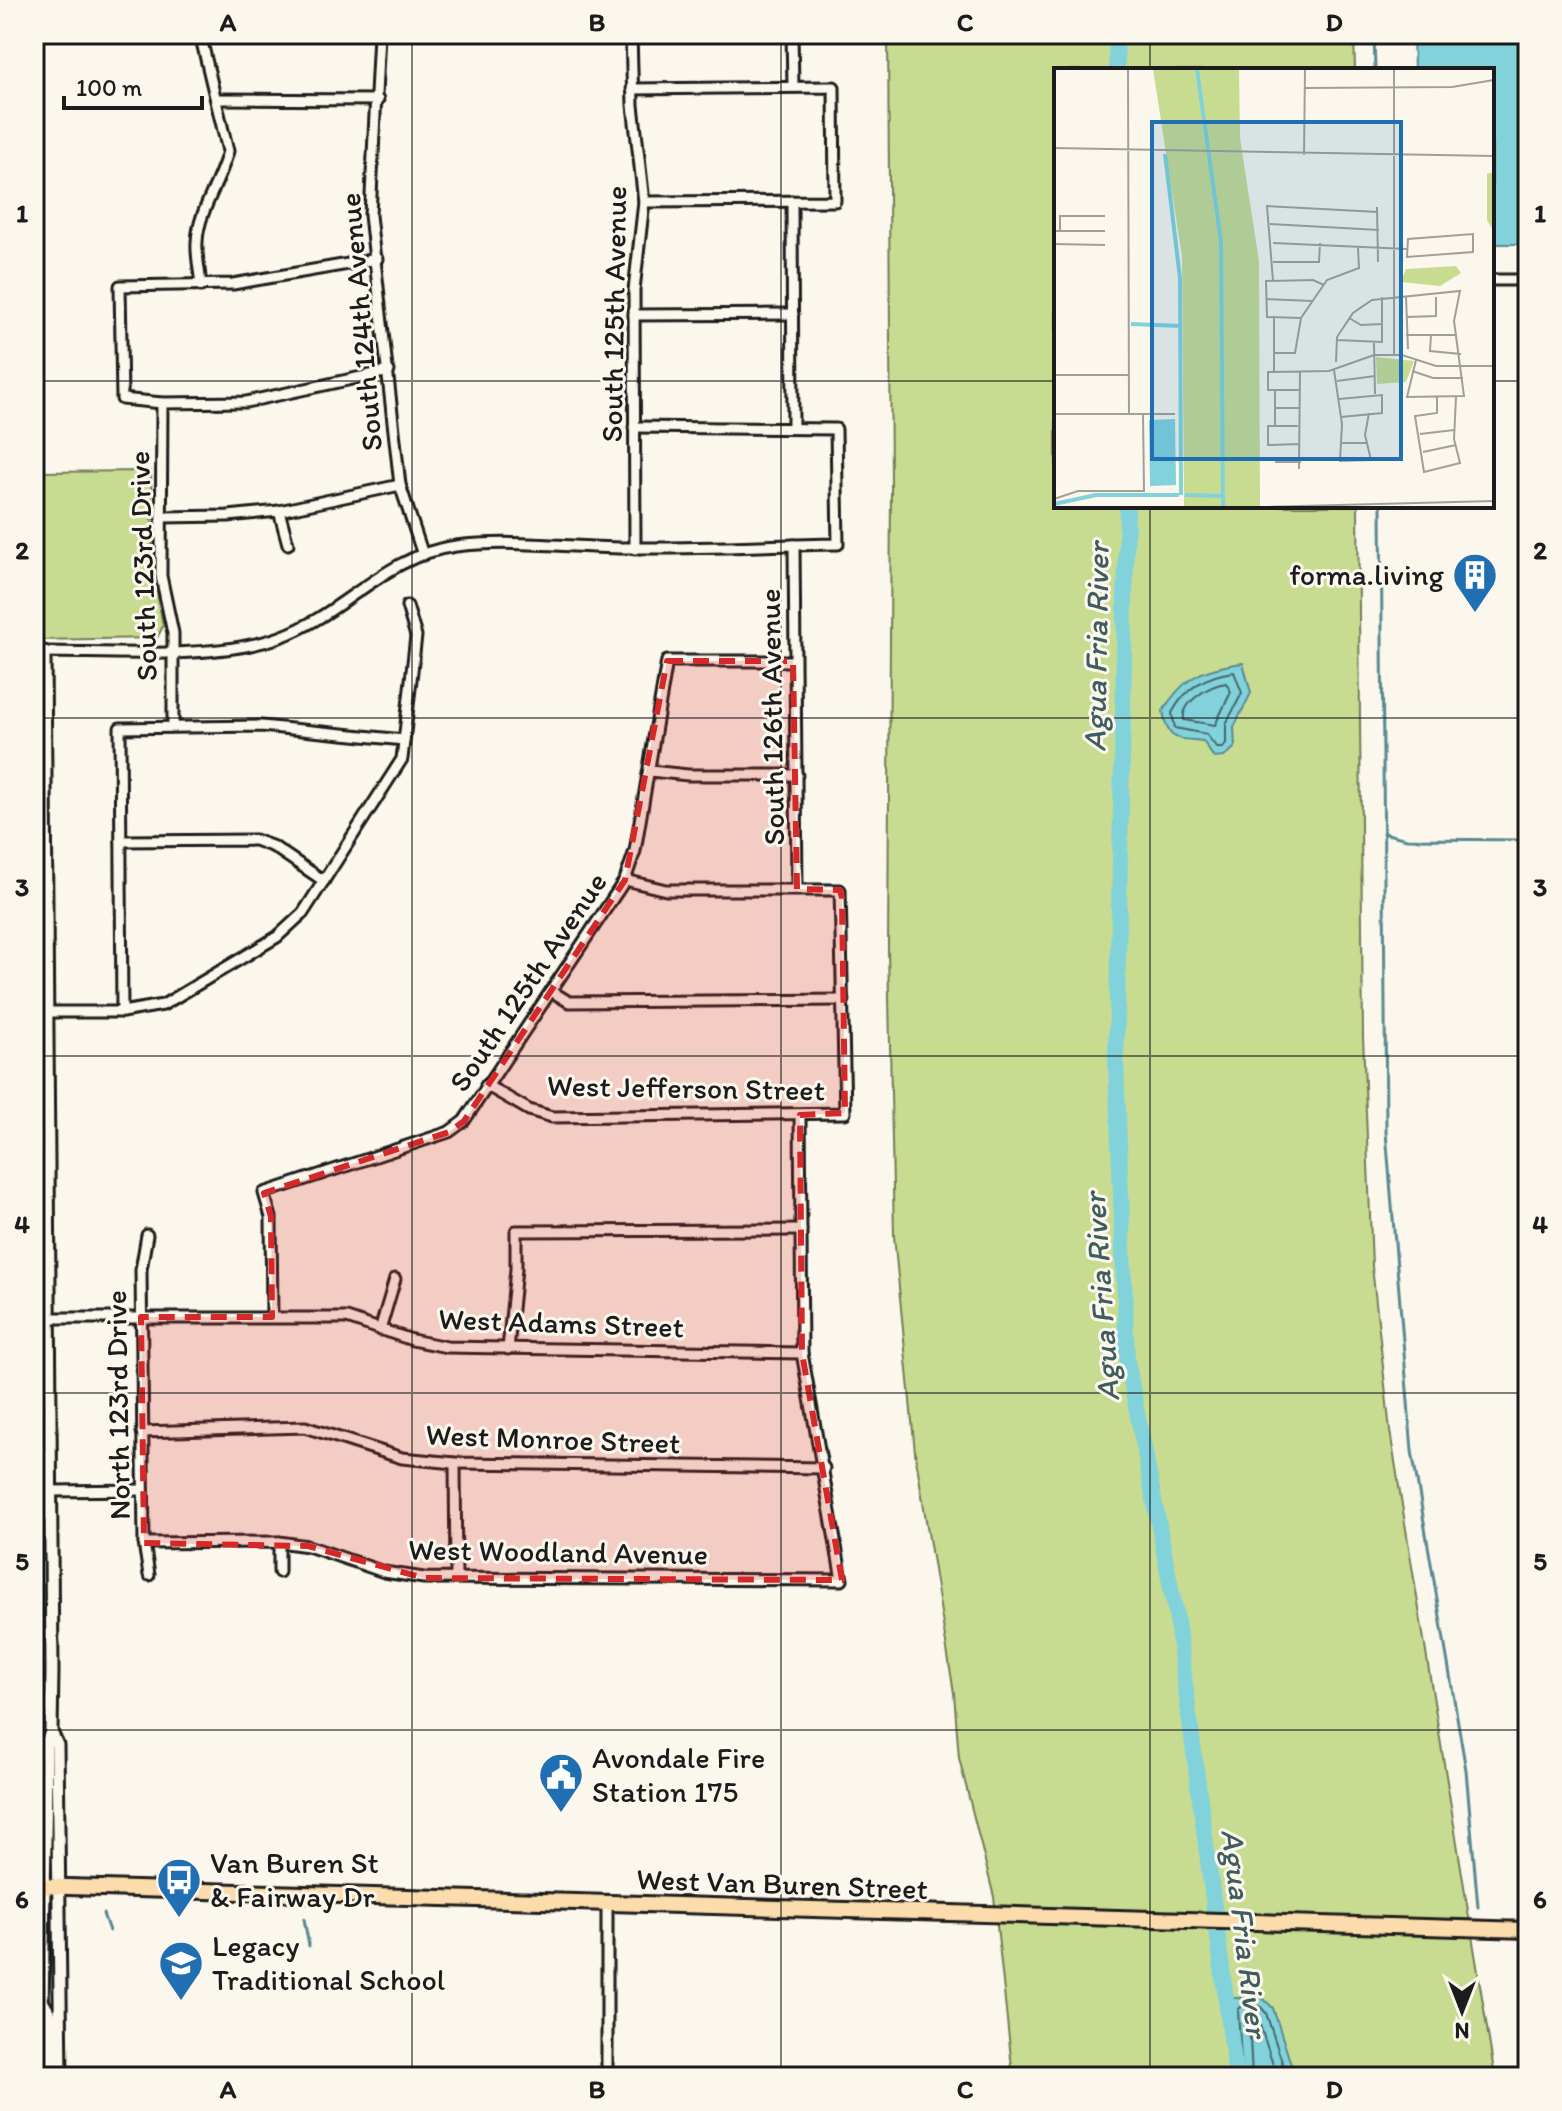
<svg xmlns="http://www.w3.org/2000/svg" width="1562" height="2111" viewBox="0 0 1562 2111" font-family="Itim,sans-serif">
	<rect width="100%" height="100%" fill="#fbf7ec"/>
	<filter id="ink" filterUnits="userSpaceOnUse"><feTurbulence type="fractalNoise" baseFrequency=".0125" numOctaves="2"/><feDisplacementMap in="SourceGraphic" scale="16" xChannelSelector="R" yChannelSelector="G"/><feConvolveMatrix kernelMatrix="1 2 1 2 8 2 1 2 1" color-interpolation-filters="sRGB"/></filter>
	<g filter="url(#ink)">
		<g fill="#c8dc91" stroke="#727c56" stroke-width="2">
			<path d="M888 34H1354L1355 70H1056V506H1358L1363 1036 1372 1266 1390 1431 1495 2077H1013L994 1897 959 1758 954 1693 915 1452 894 1236 888 949 891 488Z"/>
			<path d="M151 471 153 569 163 626 157 638 34 640V472Z"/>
		</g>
		<g fill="#81d2db" stroke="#59898f" stroke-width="2">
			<path d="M1413 34H1528V244H1492V70H1414Z"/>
			<path d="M1243 663 1251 693 1234 727 1235 747 1224 757 1214 758 1203 741C1175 738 1168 742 1163 711 1184 676 1204 668 1243 663Z"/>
			<path d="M1233 1998H1263L1273 2008 1295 2077H1234L1230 2008Z"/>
		</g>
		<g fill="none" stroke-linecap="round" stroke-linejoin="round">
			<g stroke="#446568" stroke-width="2">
				<path d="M1234 672 1242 693 1226 724V743L1223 748H1217L1206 734 1175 728 1172 713C1185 688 1207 675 1234 672Z"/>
				<path d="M1226 683 1231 692 1215 725 1184 720C1181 702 1210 685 1226 683Z"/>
				<path d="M1242 2077 1238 2010 1242 2006H1260L1266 2013 1287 2077"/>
				<path d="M1252 2077 1249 2020 1253 2016 1258 2019 1277 2077"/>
			</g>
			<g stroke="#59898f" stroke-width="3">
				<path d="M1374 34 1375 70"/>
				<path d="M1381 506 1386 1132 1412 1451 1466 1770 1478 1907"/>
				<path d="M1383 833 1407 839 1528 840"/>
				<path d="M103 1914 109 1931"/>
				<path d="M304 1919 309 1946"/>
			</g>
			<g stroke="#81d2db" stroke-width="16">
				<path d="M1116 34 1117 70"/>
				<path d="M1127 506 1116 1060 1127 1360 1176 1614 1236 2077"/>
			</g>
			<g stroke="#1c1c1c" stroke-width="15">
				<g id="minor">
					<path d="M200 34 228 151C221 181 198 211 197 242 196 256 200 272 201 286"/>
					<path d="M379 34 370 215 400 485 423 555"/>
					<path d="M631 34 633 105 644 202 634 290 635 549"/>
					<path d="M792 34 793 86"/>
					<path d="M632 89 834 87 835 201 644 202"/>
					<path d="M216 99 378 100"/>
					<path d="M792 201 793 428"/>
					<path d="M377 259 233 284 120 286 122 399 162 403 246 402 389 371"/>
					<path d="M1492 280H1528"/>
					<path d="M634 315 793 314"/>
					<path d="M162 403 161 576 173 633V726"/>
					<path d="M279 511 288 544"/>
					<path d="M162 517 228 516 279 511 400 485"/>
					<path d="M794 545 797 889"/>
					<path d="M44 652C113 652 216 660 280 637 343 615 385 555 456 546 513 539 574 548 632 548 700 549 769 545 838 544L836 429 634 427"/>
					<path d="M650 771 688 775H797"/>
					<path d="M121 841 255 840 274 847 324 881"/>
					<path d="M551 991 569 1002 844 1000"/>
					<path d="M34 1012H122L163 1005 277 937 303 913 402 759 416 636 407 606"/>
					<path d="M122 1012 120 728 261 726 404 740"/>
					<path d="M486 1085 529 1110 552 1117 845 1113 840 890H666L625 880"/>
					<path d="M147 1235 141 1270 144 1543 149 1575"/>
					<path d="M272 1317 271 1217 264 1193 449 1132 464 1121 625 880 635 851 667 661H793"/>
					<path d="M34 1318H347L412 1340 447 1347 802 1353"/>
					<path d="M380 1330 395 1279"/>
					<path d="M508 1349 516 1269V1231L801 1230"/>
					<path d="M142 1432 305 1427 402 1458 455 1463 824 1468"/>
					<path d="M455 1463 456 1577"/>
					<path d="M50 1491 143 1490"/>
					<path d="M279 1542V1572"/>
					<path d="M144 1543 279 1542 308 1546 384 1572 424 1578 842 1580 802 1353 800 1115"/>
					<path d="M607 2077V1904"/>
				</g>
			</g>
			<g stroke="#1c1c1c" stroke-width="17">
				<g id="tertiary">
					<path d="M34 652H44L52 1671 51 1732 46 1745C46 1856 41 1966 42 2077"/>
					<path d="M51 1732 57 1745 61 2077"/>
					<path d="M42 2001 50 2015 52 2070 56 2077"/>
				</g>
			</g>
			<g stroke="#1c1c1c" stroke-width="20">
				<path id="primary" d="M34 1886 1528 1930"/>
			</g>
			<use href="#minor" stroke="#fbf7ec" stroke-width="9"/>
			<use href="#tertiary" stroke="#fbf7ec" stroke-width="11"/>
			<use href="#primary" stroke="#fcdcac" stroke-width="14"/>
		</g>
	</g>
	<path fill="#d62828" fill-opacity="0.2" stroke="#d62828" stroke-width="6" stroke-dasharray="16 10" stroke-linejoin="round" d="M667 661H793L797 889 840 890 842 898 845 1113 800 1115 802 1353 842 1580 424 1578 308 1546 144 1543 141 1317H272L271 1217 264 1193 449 1132 464 1121 625 880Z"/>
	<path fill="none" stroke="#1c1c1c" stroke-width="2" stroke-opacity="0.55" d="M412 34V2077M781 34V2077M1150 34V70M34 381H1056M1492 381H1528M1150 506V2077M34 718H1528M34 1056H1528M34 1393H1528M34 1730H1528"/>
	<defs>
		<g id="building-pin" transform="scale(2.3)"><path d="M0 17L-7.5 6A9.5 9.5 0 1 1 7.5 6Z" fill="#1f6fb2" stroke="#fbf7ec"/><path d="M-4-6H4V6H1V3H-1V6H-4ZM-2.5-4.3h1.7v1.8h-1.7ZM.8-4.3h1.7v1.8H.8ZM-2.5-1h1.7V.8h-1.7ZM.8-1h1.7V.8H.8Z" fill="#fff"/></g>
		<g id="civic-pin" transform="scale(2.3)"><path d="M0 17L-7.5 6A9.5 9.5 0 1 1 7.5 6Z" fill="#1f6fb2" stroke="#fbf7ec"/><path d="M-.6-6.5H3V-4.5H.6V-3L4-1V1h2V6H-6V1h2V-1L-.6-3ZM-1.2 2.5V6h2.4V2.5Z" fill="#fff"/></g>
		<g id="bus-pin" transform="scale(2.3)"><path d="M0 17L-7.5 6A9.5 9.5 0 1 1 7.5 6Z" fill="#1f6fb2" stroke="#fbf7ec"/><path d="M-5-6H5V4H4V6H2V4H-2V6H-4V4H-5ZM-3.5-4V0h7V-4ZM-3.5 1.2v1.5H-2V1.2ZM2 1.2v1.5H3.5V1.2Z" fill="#fff"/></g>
		<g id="school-pin" transform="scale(2.3)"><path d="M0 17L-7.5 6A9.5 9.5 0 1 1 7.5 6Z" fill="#1f6fb2" stroke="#fbf7ec"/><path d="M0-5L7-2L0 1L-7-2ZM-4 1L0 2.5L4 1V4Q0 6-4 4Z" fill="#fff"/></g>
	</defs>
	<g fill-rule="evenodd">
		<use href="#building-pin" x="1475" y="575"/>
		<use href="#civic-pin" x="561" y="1775"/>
		<use href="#bus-pin" x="179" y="1880"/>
		<use href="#school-pin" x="181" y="1963"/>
	</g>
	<g text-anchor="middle" stroke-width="6" stroke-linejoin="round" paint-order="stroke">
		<g font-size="30" fill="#1c1c1c" stroke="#fbf7ec">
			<text transform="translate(614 314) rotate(-89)" y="10">South 125th Avenue</text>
			<text transform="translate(361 322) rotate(-95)" y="10">South 124th Avenue</text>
			<text transform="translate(143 566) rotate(-92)" y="10">South 123rd Drive</text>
			<text transform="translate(772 717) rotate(-91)" y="10">South 126th Avenue</text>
			<text transform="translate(528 982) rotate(-56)" y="10">South 125th Avenue</text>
			<text transform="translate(686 1088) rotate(1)" y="10">West Jefferson Street</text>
			<text transform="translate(561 1323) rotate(2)" y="10">West Adams Street</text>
			<text transform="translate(118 1405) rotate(-91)" y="10">North 123rd Drive</text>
			<text transform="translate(553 1439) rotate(2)" y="10">West Monroe Street</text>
			<text transform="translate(558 1552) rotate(1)" y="10">West Woodland Avenue</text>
			<text transform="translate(782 1884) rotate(2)" y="10">West Van Buren Street</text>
		</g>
		<g font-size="30" fill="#1c1c1c" stroke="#fbf7ec" text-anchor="start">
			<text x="1444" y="585" text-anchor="end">forma.living</text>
			<text x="592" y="1768">Avondale Fire<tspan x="592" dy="34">Station 175</tspan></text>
			<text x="210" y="1873">Van Buren St<tspan x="210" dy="34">&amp; Fairway Dr</tspan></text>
			<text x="212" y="1956">Legacy<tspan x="212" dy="34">Traditional School</tspan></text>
		</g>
		<g font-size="32" font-style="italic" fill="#3f5c5f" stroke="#fbf7ec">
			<text transform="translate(1096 647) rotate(-89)" y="11">Agua Fria River</text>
			<text transform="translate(1101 1297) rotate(-94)" y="11">Agua Fria River</text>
			<text transform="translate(1245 1933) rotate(83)" y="11">Agua Fria River</text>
		</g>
	</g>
	<g transform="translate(1054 68)">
		<rect width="440" height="440" fill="#fbf7ec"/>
		<path d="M99 1H185L186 70 205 193 206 439H130L128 189ZM440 104V164L433 152V106ZM402 198 407 205 386 218 347 214 352 201ZM322 289 360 293 352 314 323 316Z" fill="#c8dc91"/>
		<path d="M121 351 122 417 96 418 95 352Z" fill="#81d2db"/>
		<path fill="none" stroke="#81d2db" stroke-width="4" d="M143 1 167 174 169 439M111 86 126 210 127 427M77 256 127 258M131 427 170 428M0 436 42 427H125"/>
		<path fill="none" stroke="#a29f99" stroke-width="2" d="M74 1 75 346M340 1V287M251 20 398 19 440 12M440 42V69M0 80 440 88M250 87 251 1M323 139 324 194M216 156 325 162M0 163H51M6 163V148H51M419 166V184L353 189 354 171ZM219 175 353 181M0 176 51 177M219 194H265L266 175M219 213 213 138 324 144M352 229 354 281M213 231 259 233M220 249V304M352 249 382 248V229M247 250 213 249 212 213 259 212 270 217M295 250 307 257 328 256M352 267H403M377 267 376 283 407 286M283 272 328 274V229M320 275 321 326M221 285H241L247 250 273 212 305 200 304 180M282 294 283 269 299 245 318 232 406 223 400 253 410 328 353 329 362 292M280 302 288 356 286 393 317 392 311 367 315 345M358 303 379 310H409M0 307H75M283 313 321 308M221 322V359M246 322H214V304L275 303 320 287H348L382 298H440M383 329V345L361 348 370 404 406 395 400 371 402 329M285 331 328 327V345L287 349M221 340H246M0 346H121M244 358H214V377L246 376M366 366 400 362M287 375H313M369 384 402 377M221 394H247M245 401 246 303M0 431 24 423H90L89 346M209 439 440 433"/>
		<path fill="#1f6fb2" fill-opacity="0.15" stroke="#1f6fb2" stroke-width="4" d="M98 54H347V391H98Z"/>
		<rect width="440" height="440" fill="none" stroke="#1c1c1c" stroke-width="4"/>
	</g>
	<rect width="1562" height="2111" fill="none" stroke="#fbf7ec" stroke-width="88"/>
	<g transform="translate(1462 2011) rotate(180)" stroke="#fbf7ec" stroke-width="6" paint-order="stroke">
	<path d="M0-6L14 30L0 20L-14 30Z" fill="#1c1c1c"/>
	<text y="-12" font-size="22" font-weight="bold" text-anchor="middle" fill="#1c1c1c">N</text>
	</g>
	<path d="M64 96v12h138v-12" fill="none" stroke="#1c1c1c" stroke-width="4"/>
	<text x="76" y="96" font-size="24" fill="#1c1c1c" stroke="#fbf7ec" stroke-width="6" paint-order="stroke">100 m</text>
	<rect x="44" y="44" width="1474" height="2023" fill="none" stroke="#1c1c1c" stroke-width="3"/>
	<g font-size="26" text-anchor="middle" font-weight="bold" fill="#1c1c1c">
		<text x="228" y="31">A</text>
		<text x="597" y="31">B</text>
		<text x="965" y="31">C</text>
		<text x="1334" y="31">D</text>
		<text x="22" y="222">1</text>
		<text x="1540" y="222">1</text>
		<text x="22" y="559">2</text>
		<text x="1540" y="559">2</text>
		<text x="22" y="896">3</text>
		<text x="1540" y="896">3</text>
		<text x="22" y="1233">4</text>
		<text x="1540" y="1233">4</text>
		<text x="22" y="1570">5</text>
		<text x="1540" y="1570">5</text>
		<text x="22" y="1908">6</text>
		<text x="1540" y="1908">6</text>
		<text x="228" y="2098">A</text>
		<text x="597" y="2098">B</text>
		<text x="965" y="2098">C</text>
		<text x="1334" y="2098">D</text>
	</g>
</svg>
